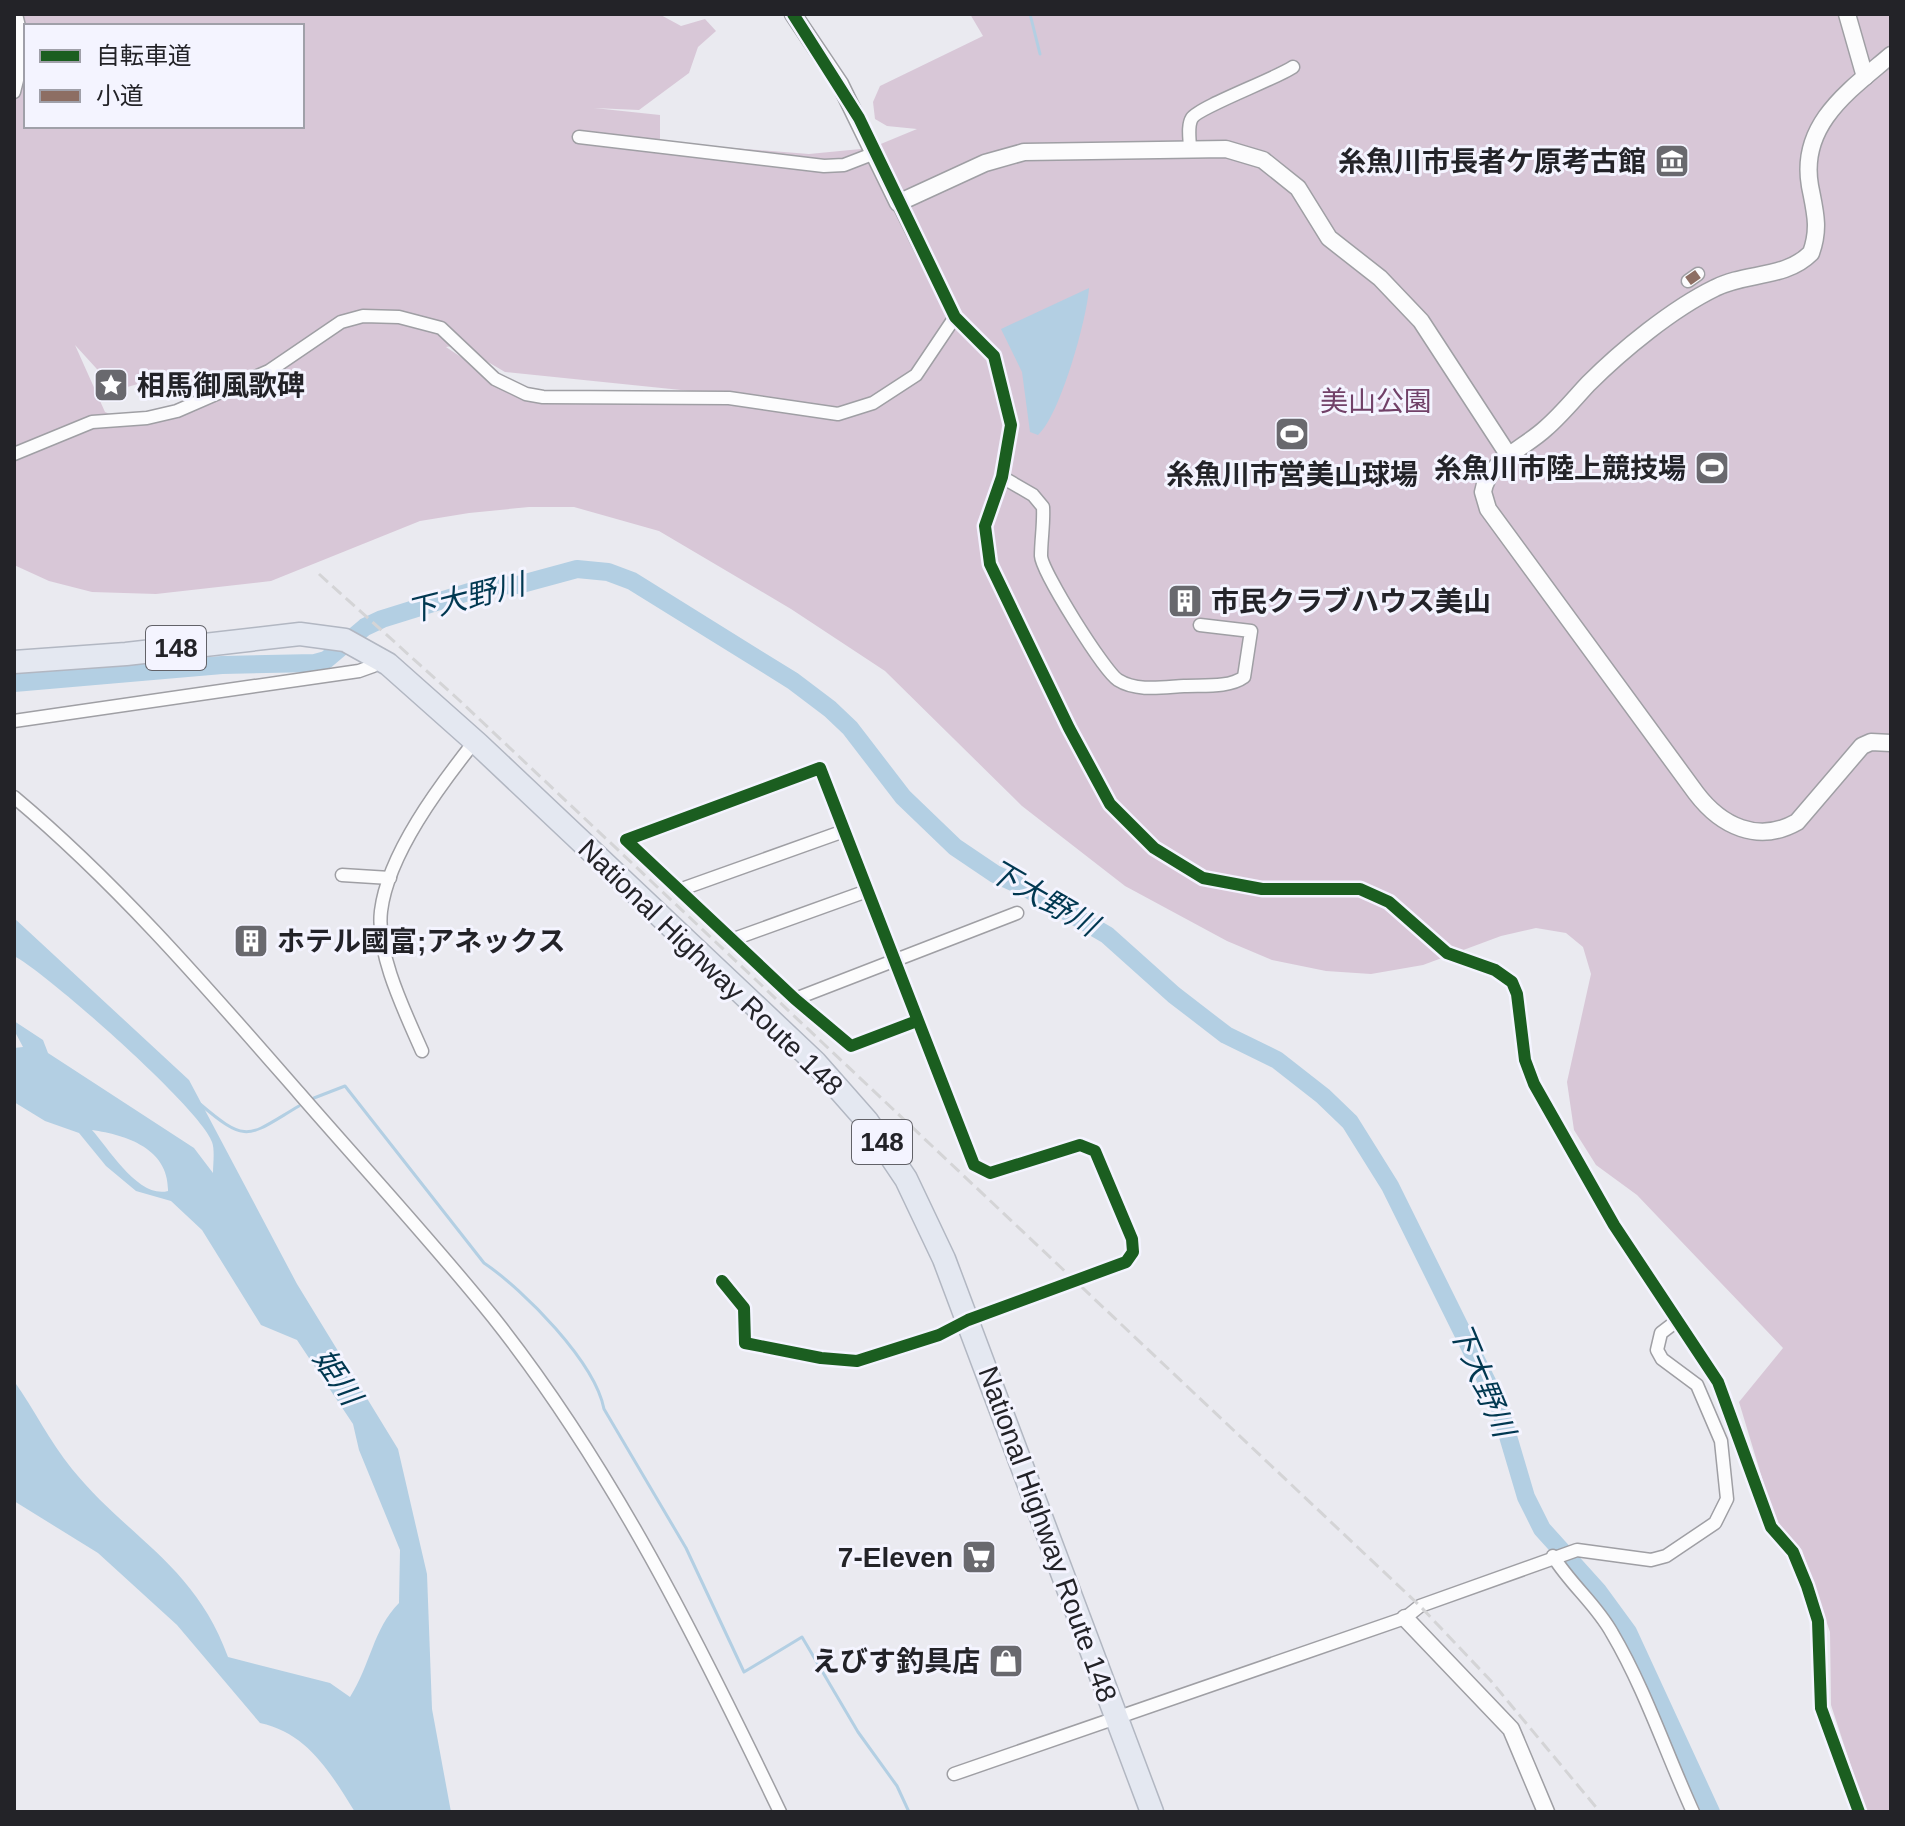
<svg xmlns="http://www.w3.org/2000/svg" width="1905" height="1826" viewBox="0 0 1905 1826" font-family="Arial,'Noto Sans JP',sans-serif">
	<rect width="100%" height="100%" fill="#eaeaf0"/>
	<path fill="#d8c7d7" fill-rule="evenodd" d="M14 14H659L681 26 705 19 716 31 698 47 689 73 639 110 594 108 660 115V142L809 154 871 148 917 129 887 126 875 119 873 102 880 86 983 36 970 14H1891V1812H1866L1831 1705 1830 1632 1802 1550 1775 1521 1739 1402 1783 1348 1637 1195 1596 1165 1574 1130 1567 1082 1591 974 1583 947 1566 933 1536 928 1501 936 1423 965 1371 974 1326 971 1272 960 1227 941 1125 886 1022 806 885 671 791 609 659 531 574 507H529L469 513 420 521 271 581 156 594 92 592 49 581 14 565ZM26 26H302V126H26ZM75 345 116 390 142 383 166 397 247 383C203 400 151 435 105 412ZM459 345 505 372 720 394 521 397 446 347Z"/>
	<g fill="#b3cfe3" fill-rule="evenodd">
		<path d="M1089 288C1087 319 1060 416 1038 435L1030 432 1022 372 1001 329Z"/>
		<path d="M14 918 189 1080 297 1284 398 1449 427 1574 432 1709 451 1812H355C331 1774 308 1733 260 1723L177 1625 98 1553 14 1501V1381C34 1409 50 1442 72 1469 128 1538 195 1565 228 1657L330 1683 350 1697C371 1664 373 1629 399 1603L400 1550 359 1450 353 1424 297 1340 261 1325 202 1230 171 1201 136 1191 106 1166 79 1133 45 1121 14 1102V1048L23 1047 14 1030V1021L43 1040 48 1053 194 1148 213 1173C213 1164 215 1150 212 1142 202 1110 47 973 14 956ZM92 1130C127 1135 169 1149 168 1191 139 1199 109 1149 92 1130Z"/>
	</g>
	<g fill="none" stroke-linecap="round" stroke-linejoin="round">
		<g stroke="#b3cfe3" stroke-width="3">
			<path d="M1030 14 1040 54"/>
			<path d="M314 1098 345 1086 484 1263C524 1290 595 1362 604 1409L686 1548 744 1672 802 1637 858 1732 897 1786 909 1812"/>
			<path d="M200 1104C248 1145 248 1136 299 1106"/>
		</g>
		<path stroke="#b3cfe3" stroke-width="18" d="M14 683 222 665 315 663 326 660 365 627 382 619 488 586 518 585 577 569 608 572 632 581 793 681 830 709 850 728 903 797 955 847 995 874 1026 888 1107 935 1174 995 1226 1035 1277 1060 1323 1096 1350 1122 1390 1186 1499 1406 1526 1497 1542 1529 1598 1591 1628 1632 1711 1812"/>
		<g stroke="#9f9fa4" stroke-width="15">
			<g id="street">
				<path d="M14 92C22 63 24 43 16 14"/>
				<path d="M579 137 824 166 844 165 875 153"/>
				<path d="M1190 149C1190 140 1187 126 1192 118 1199 107 1275 79 1293 67"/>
				<path d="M898 203 955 317 994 356 1011 425 1002 477 985 526 990 564 1069 728 1110 804 1154 848 1203 878 1262 889H1360L1389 902 1447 953 1495 970 1512 982 1517 994 1525 1060 1534 1084 1614 1225 1718 1382 1771 1527 1793 1552 1807 1586 1818 1621 1821 1708 1859 1812"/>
				<path d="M1688 281 1698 274"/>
				<path d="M14 454 92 422 147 418 177 411 269 371 341 322 363 316 399 317 441 328 495 379 526 394 543 397 729 398 838 414 873 403 916 375 955 317"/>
				<path d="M1002 477 1033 495 1043 507C1044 523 1041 540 1041 556 1042 572 1104 671 1118 680 1137 692 1164 687 1184 686 1203 685 1229 688 1244 677L1251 631 1200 625"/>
				<path d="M14 721 359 671 373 666 379 657"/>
				<path d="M14 797C119 885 209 990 299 1093 364 1168 431 1240 493 1317 612 1467 698 1641 780 1812"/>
				<path d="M342 875 390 878"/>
				<path d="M679 890 844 831"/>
				<path d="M731 940 867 891"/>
				<path d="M795 999 1017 913"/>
				<path d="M422 1051C405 1012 376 954 381 911 388 854 440 785 475 741"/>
				<path d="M722 1281 744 1308 745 1343 821 1358 857 1361 939 1335 968 1320 1126 1262 1133 1252 1132 1239 1095 1151 1080 1145 990 1173 974 1165 820 768 626 840 795 999 851 1046 917 1021"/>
				<path d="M1553 1556C1570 1584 1596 1604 1612 1633 1645 1689 1666 1753 1693 1812"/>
				<path d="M954 1774 1405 1618 1420 1606 1577 1550 1651 1560 1666 1556 1715 1523 1727 1499 1721 1441 1697 1385 1662 1359 1657 1350 1661 1333 1678 1320"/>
			</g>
		</g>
		<g stroke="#9f9fa4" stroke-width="19">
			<g id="secondary">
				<path d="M793 14 840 84 898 203 985 163 1024 152 1226 149 1263 160 1298 188 1329 238 1380 278 1421 321 1509 456"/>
				<path d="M1847 14 1865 77"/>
				<path d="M1891 55C1850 90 1799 124 1810 186 1815 212 1820 228 1811 253 1785 279 1746 272 1715 288 1672 309 1622 350 1588 384 1574 399 1561 415 1546 428 1525 448 1488 461 1483 492L1488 509 1696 793C1721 826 1758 844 1797 822L1862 746 1871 742 1891 743"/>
				<path d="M1405 1618 1511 1729 1546 1812"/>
			</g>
		</g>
		<g stroke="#b2b7c2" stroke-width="25">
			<path id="highway" d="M14 662 126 654 300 634 345 640 388 664 478 744 815 1062 867 1121 906 1179 944 1259 1152 1812"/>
		</g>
		<use href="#street" stroke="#fcfcfd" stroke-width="12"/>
		<use href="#secondary" stroke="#fcfcfd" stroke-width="16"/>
		<use href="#highway" stroke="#e4e8f1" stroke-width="22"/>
		<path stroke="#d4d4d6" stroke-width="3" stroke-dasharray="12 6" stroke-linecap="butt" d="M319 574 459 700 1420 1606 1491 1681 1600 1812"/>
		<path stroke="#8d6e63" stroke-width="10" stroke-dasharray="20 10" stroke-linecap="butt" d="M1688 281 1698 274"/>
		<g stroke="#f4f4ff" stroke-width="17">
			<g id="cycleway">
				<path d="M793 14 859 118 955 317 994 356 1011 425 1002 477 985 526 990 564 1069 728 1110 804 1154 848 1203 878 1262 889H1360L1389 902 1447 953 1495 970 1512 982 1517 994 1525 1060 1534 1084 1614 1225 1718 1382 1771 1527 1793 1552 1807 1586 1818 1621 1821 1708 1859 1812"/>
				<path d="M722 1281 744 1308 745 1343 821 1358 857 1361 939 1335 968 1320 1126 1262 1133 1252 1132 1239 1095 1151 1080 1145 990 1173 974 1165 820 768 626 840 795 999 851 1046 917 1021"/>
			</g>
		</g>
		<use href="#cycleway" stroke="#1b5e20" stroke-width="12"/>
	</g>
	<defs>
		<g id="museum-square" transform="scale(1.8)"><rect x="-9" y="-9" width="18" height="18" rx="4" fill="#69696e" stroke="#f4f4ff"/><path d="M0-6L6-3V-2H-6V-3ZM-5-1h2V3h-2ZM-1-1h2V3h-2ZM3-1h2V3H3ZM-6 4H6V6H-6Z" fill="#fff"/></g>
		<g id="sight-square" transform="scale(1.8)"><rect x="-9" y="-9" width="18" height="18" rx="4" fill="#69696e" stroke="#f4f4ff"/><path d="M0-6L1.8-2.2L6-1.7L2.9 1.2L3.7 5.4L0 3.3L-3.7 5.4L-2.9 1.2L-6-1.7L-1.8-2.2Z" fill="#fff"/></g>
		<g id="stadium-square" transform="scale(1.8)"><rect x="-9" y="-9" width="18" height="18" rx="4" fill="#69696e" stroke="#f4f4ff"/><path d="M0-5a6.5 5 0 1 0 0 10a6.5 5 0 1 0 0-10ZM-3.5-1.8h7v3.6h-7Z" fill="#fff"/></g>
		<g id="building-square" transform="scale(1.8)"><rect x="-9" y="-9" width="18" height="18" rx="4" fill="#69696e" stroke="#f4f4ff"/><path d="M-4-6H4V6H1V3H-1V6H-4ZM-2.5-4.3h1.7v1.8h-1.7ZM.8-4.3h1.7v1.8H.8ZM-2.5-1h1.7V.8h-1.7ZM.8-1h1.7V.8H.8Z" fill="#fff"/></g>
		<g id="supermarket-square" transform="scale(1.8)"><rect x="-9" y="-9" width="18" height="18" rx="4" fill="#69696e" stroke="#f4f4ff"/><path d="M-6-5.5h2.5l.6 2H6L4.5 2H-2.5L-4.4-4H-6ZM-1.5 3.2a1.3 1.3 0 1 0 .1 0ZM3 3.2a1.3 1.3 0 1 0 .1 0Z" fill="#fff"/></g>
		<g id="shop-square" transform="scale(1.8)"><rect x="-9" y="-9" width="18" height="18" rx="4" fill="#69696e" stroke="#f4f4ff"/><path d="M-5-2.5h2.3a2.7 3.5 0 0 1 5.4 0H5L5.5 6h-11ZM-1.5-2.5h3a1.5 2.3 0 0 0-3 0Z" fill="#fff"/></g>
	</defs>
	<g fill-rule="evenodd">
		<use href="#museum-square" x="1672" y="161"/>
		<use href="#sight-square" x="111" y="385"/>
		<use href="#stadium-square" x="1292" y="434"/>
		<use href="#stadium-square" x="1712" y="468"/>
		<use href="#building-square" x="1185" y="601"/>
		<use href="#building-square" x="251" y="941"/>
		<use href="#supermarket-square" x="979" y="1557"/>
		<use href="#shop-square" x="1006" y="1661"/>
	</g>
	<g text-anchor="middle" stroke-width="6" stroke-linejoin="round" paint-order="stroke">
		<g fill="#f4f4ff" stroke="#626268" stroke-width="2">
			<rect x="146" y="626" width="60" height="44" rx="6"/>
			<rect x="852" y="1120" width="60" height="44" rx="6"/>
		</g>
		<g font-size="26" font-weight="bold" fill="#232328">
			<text x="176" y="657">148</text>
			<text x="882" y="1151">148</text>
		</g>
		<g font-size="28" font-weight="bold" fill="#232328" stroke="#f4f4ff" text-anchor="end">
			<text x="1646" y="171">糸魚川市長者ケ原考古館</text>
			<text x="137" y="395" text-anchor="start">相馬御風歌碑</text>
			<text x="1686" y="478">糸魚川市陸上競技場</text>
			<text x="1292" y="484" text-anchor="middle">糸魚川市営美山球場</text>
			<text x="1211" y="611" text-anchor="start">市民クラブハウス美山</text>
			<text x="277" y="951" text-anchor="start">ホテル國富;アネックス</text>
			<text x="953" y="1567">7-Eleven</text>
			<text x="980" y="1671">えびす釣具店</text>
		</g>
		<g font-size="28" fill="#714168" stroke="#f4f4ff">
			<text x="1376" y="411">美山公園</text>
		</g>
		<g font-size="28" fill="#232328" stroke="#f4f4ff">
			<text transform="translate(711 967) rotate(44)" y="10">National Highway Route 148</text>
			<text transform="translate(1048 1534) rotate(70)" y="10">National Highway Route 148</text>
		</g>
		<g font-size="30" font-style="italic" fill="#013851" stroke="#f4f4ff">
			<text transform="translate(466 598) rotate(-14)" y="10">下大野川</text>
			<text transform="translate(1043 898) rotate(30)" y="10">下大野川</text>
			<text transform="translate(337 1377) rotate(56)" y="10">姫川</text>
			<text transform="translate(1482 1380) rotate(67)" y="10">下大野川</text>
		</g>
	</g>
	<rect width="1905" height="1826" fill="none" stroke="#232328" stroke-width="32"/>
	<rect x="24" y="24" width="280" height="104" fill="#f4f4ff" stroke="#a0a0a9" stroke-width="2"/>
	<rect x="40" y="50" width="40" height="12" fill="#1b5e20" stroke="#a0a0a9" stroke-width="2"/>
	<text x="96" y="64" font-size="24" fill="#232328">自転車道</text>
	<rect x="40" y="90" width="40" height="12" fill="#8d6e63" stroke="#a0a0a9" stroke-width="2"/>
	<text x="96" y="104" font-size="24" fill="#232328">小道</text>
</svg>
